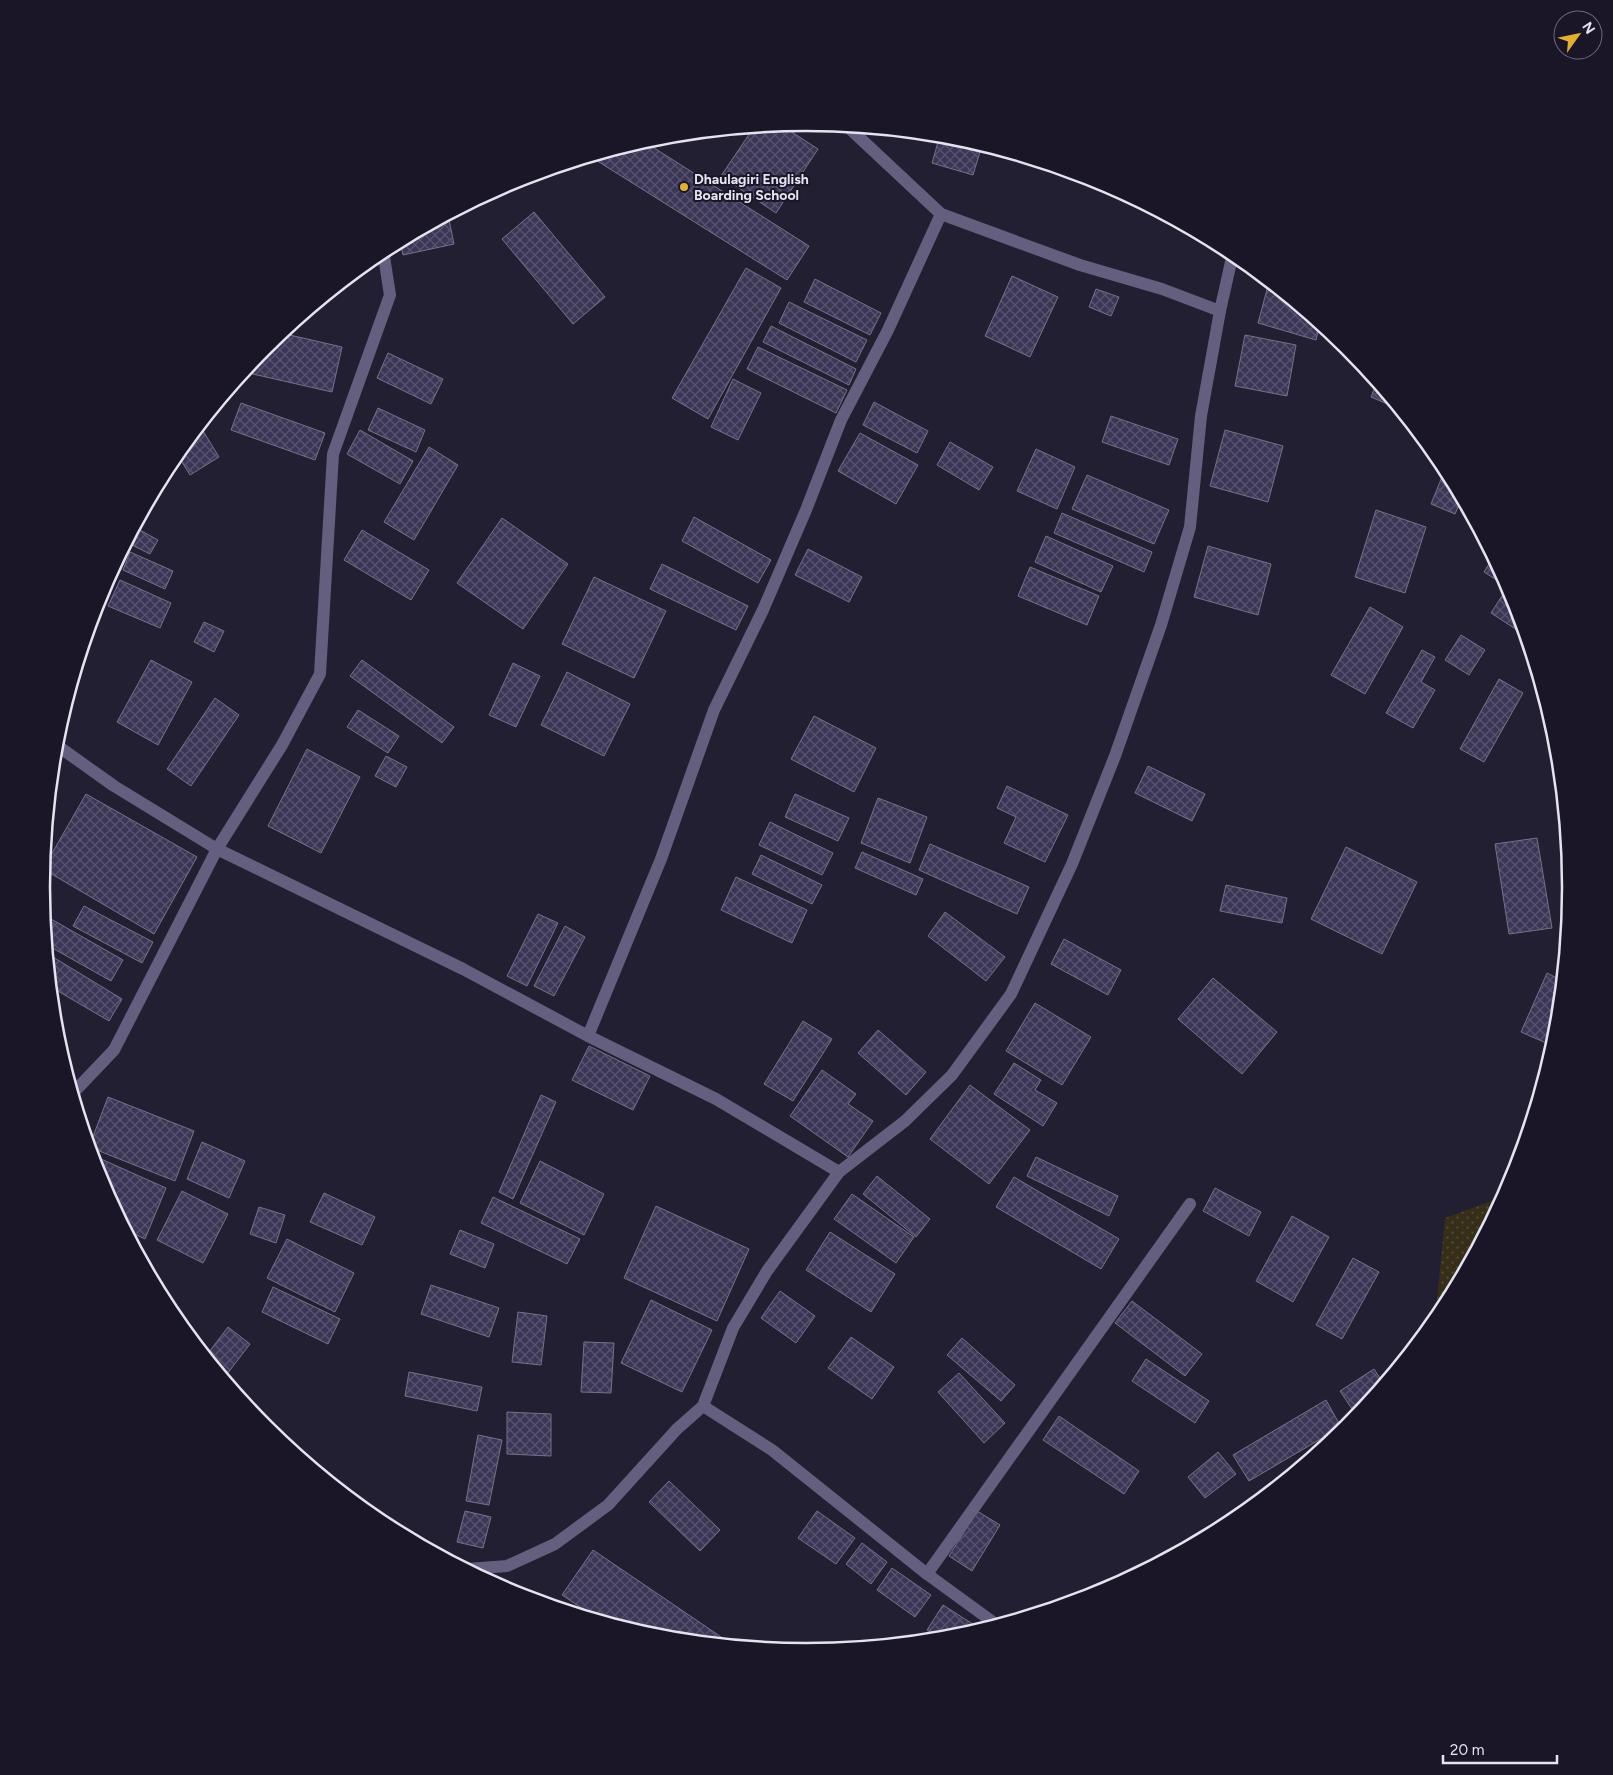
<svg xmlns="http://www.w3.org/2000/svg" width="1613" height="1775" viewBox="0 0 1613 1775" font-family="Figtree,sans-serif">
	<defs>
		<pattern id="grass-dots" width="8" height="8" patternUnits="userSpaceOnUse" patternTransform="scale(1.25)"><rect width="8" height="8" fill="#372e19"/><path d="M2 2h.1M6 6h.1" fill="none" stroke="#544c3b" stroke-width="1.8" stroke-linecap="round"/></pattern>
		<pattern id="building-cross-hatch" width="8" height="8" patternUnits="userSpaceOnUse" patternTransform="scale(1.25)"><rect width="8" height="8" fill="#3c3656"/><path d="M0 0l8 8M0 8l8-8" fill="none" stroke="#58536f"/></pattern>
	</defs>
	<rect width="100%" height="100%" fill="#231f33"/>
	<path fill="url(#grass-dots)" d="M1505 1196 1443 1313 1435 1322 1445 1218Z"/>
	<g fill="url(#building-cross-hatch)" stroke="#747188">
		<path d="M781 125 818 149 776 213 721 176 754 127Z"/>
		<path d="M940 135 956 137 982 145 973 175 932 163Z"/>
		<path d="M643 141 809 246 787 280 591 157Z"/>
		<path d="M534 212 605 297 573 324 502 239Z"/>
		<path d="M448 215 454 244 403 255 400 241Z"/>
		<path d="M746 268 781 288 708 419 672 398Z"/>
		<path d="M1012 276 1058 297 1030 357 985 336Z"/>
		<path d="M815 279 881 313 870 335 804 302Z"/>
		<path d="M1269 282 1320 324 1316 340 1258 323Z"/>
		<path d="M1096 289 1119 297 1111 316 1089 307Z"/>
		<path d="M789 302 867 340 856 362 779 323Z"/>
		<path d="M771 326 856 369 849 385 763 342Z"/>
		<path d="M281 333 342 347 332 392 244 372 266 346Z"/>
		<path d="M1245 335 1296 345 1287 396 1235 386Z"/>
		<path d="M758 347 847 390 836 413 747 369Z"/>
		<path d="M388 353 443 379 431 404 377 378Z"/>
		<path d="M733 379 761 393 738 440 711 427Z"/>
		<path d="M1377 382 1399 409 1371 397Z"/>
		<path d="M874 402 928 431 917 453 863 425Z"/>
		<path d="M241 403 325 433 315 460 231 430Z"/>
		<path d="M378 408 425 430 416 452 368 430Z"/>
		<path d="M1111 416 1178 439 1169 465 1102 442Z"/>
		<path d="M200 426 219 457 190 475 177 454Z"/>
		<path d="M360 430 413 461 400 484 347 454Z"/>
		<path d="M1225 430 1283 446 1268 502 1210 486Z"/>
		<path d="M860 433 918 465 896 504 838 471Z"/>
		<path d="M950 442 993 467 979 490 937 465Z"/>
		<path d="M429 447 458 465 414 540 384 522Z"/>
		<path d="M1036 449 1075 467 1057 509 1017 491Z"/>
		<path d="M1446 467 1462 498 1455 514 1431 504Z"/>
		<path d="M1087 475 1169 510 1154 544 1072 509Z"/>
		<path d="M1376 510 1426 527 1405 593 1355 577Z"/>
		<path d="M1062 513 1152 552 1144 572 1054 533Z"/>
		<path d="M694 517 771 560 758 583 682 541Z"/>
		<path d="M502 518 568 564 523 629 457 583Z"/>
		<path d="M138 529 158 540 150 554 130 544Z"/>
		<path d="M362 530 429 570 411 600 344 560Z"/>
		<path d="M1046 536 1113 566 1101 592 1035 562Z"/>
		<path d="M1208 546 1271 564 1258 615 1194 597Z"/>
		<path d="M808 549 862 577 849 602 795 575Z"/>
		<path d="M130 552 173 571 165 589 123 570Z"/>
		<path d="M1493 557 1506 580 1503 584 1484 572Z"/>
		<path d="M662 564 748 606 736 630 650 589Z"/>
		<path d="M1030 567 1099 596 1087 625 1018 596Z"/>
		<path d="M594 577 666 611 634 678 562 644Z"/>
		<path d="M120 580 171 603 160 628 108 606Z"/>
		<path d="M1509 585 1514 595 1522 623 1517 630 1491 613Z"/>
		<path d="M1370 607 1403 627 1365 694 1331 675Z"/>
		<path d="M204 622 224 631 214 652 194 642Z"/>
		<path d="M1461 635 1485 650 1469 675 1445 660Z"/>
		<path d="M1422 650 1435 657 1421 682 1435 690 1413 728 1386 713Z"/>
		<path d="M151 660 192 682 158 745 117 722Z"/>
		<path d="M362 660 454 727 442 743 350 676Z"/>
		<path d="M513 663 540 676 516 727 489 715Z"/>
		<path d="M567 672 630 704 604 756 541 725Z"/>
		<path d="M1499 679 1523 693 1484 762 1460 749Z"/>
		<path d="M215 698 239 715 191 786 167 769Z"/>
		<path d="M358 710 399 736 388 753 347 727Z"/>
		<path d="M814 716 876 748 854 792 791 759Z"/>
		<path d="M307 749 360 777 321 853 268 826Z"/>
		<path d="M386 756 407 767 396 787 375 776Z"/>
		<path d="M1148 766 1205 794 1192 821 1135 793Z"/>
		<path d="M1007 786 1068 815 1045 862 1004 843 1016 817 997 808Z"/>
		<path d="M86 794 197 857 154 934 43 869Z"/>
		<path d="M795 794 849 818 838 841 785 817Z"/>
		<path d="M878 798 927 817 910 863 861 843Z"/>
		<path d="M770 822 833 853 822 875 759 845Z"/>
		<path d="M1537 838 1552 928 1509 934 1495 844Z"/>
		<path d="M930 844 1029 887 1017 914 919 870Z"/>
		<path d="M1346 847 1417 882 1382 954 1311 919Z"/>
		<path d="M862 852 923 879 916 895 855 868Z"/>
		<path d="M761 855 822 885 812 904 752 874Z"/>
		<path d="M736 877 807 910 792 943 721 910Z"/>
		<path d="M1226 885 1287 898 1282 923 1220 911Z"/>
		<path d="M84 906 153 942 142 963 73 926Z"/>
		<path d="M945 912 1005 957 986 981 928 936Z"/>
		<path d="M538 914 558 923 527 986 507 976Z"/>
		<path d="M44 915 123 960 111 981 47 945Z"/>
		<path d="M565 926 585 937 554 996 534 986Z"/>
		<path d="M1064 939 1121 970 1108 995 1051 964Z"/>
		<path d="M48 954 122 999 109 1021 51 987Z"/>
		<path d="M1547 973 1563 981 1557 1036 1553 1046 1521 1032Z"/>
		<path d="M1213 978 1277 1032 1242 1074 1178 1019Z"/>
		<path d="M1035 1003 1091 1037 1062 1085 1006 1051Z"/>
		<path d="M803 1021 832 1039 793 1101 764 1084Z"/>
		<path d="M878 1030 926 1072 906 1095 858 1053Z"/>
		<path d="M589 1046 650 1076 633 1110 572 1080Z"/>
		<path d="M1014 1063 1041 1080 1035 1090 1057 1103 1043 1126 994 1094Z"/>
		<path d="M822 1070 856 1094 848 1104 873 1121 848 1157 790 1116Z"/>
		<path d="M970 1085 1030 1130 989 1184 930 1139Z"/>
		<path d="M541 1095 556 1102 513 1199 499 1192Z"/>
		<path d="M108 1097 194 1131 175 1181 89 1147Z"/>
		<path d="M202 1142 245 1161 229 1198 187 1179Z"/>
		<path d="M92 1155 166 1188 145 1239 126 1230 99 1180Z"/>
		<path d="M1036 1157 1118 1196 1109 1216 1027 1176Z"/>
		<path d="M540 1161 604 1194 584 1235 520 1203Z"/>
		<path d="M877 1176 930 1219 916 1237 863 1194Z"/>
		<path d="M1014 1177 1119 1239 1101 1269 996 1207Z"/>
		<path d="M1215 1188 1261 1212 1249 1236 1203 1211Z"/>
		<path d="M182 1191 228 1214 203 1263 157 1240Z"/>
		<path d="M324 1193 375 1217 362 1245 310 1222Z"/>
		<path d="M852 1194 914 1237 896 1263 834 1219Z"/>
		<path d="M493 1197 580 1239 567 1264 481 1223Z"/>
		<path d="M656 1206 749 1249 717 1321 624 1278Z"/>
		<path d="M259 1207 285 1215 276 1243 250 1234Z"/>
		<path d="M1292 1216 1329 1237 1293 1302 1256 1281Z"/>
		<path d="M460 1230 494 1244 485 1268 450 1254Z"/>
		<path d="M830 1232 895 1274 871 1312 806 1270Z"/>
		<path d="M287 1239 354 1273 335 1312 267 1278Z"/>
		<path d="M1353 1258 1379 1272 1342 1339 1316 1325Z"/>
		<path d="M431 1285 499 1308 489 1337 421 1314Z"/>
		<path d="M273 1287 340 1319 328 1344 262 1312Z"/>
		<path d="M780 1291 815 1316 796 1343 761 1318Z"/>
		<path d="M651 1300 712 1330 682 1392 621 1363Z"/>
		<path d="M1132 1301 1202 1354 1185 1376 1115 1323Z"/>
		<path d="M518 1312 547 1316 541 1365 512 1362Z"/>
		<path d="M228 1327 250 1344 224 1378 206 1356Z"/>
		<path d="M851 1337 894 1367 872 1399 828 1368Z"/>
		<path d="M962 1338 1015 1385 1001 1401 947 1355Z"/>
		<path d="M584 1342 614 1343 611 1393 581 1392Z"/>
		<path d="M1146 1359 1209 1401 1195 1423 1132 1381Z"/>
		<path d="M1374 1369 1384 1384 1376 1394 1352 1409 1340 1391Z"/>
		<path d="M409 1372 482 1387 477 1411 405 1396Z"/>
		<path d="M959 1373 1005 1423 984 1443 938 1392Z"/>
		<path d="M1326 1400 1341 1427 1249 1481 1233 1455Z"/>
		<path d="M507 1412 551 1414V1456L507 1454Z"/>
		<path d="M1059 1416 1139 1471 1124 1494 1043 1440Z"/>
		<path d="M478 1435 502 1440 489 1505 466 1501Z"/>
		<path d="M1218 1452 1236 1474 1205 1498 1188 1477Z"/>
		<path d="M669 1481 720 1530 700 1551 649 1502Z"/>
		<path d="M465 1511 491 1517 483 1548 457 1542Z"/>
		<path d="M817 1511 855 1538 836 1564 798 1538Z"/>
		<path d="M977 1511 1000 1525 972 1571 949 1556Z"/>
		<path d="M862 1543 887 1562 871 1584 846 1564Z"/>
		<path d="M593 1550 733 1645 657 1638 601 1621 562 1595Z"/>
		<path d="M892 1568 931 1595 915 1617 877 1590Z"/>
		<path d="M943 1605 982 1630 956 1638 941 1639 927 1630Z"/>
	</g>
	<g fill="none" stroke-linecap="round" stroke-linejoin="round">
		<g stroke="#645e7f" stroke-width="12">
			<path d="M847 126 941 214 1080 265 1162 289 1220 311"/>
			<path d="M55 744 114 786 217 849 463 969 588 1036 716 1099 839 1172"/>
			<path d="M588 1036 661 859 714 710 763 610 806 510 841 420 888 330 941 214"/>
			<path d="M73 1093 114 1050 217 849 282 745 320 674 333 454 390 295 383 250"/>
			<path d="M703 1406 733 1328 767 1271 839 1172 905 1121 952 1075 1011 994 1072 864 1115 756 1161 625 1190 527 1201 416 1220 311 1233 253"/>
			<path d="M467 1569 507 1566 555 1544 608 1505 677 1429 703 1406 772 1450 927 1574 997 1625"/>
			<path d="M927 1574 1190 1204"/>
		</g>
	</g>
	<circle fill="#e0b034" stroke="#1a1628" stroke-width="2" cx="684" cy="187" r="5"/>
	<g text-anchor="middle" stroke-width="4" stroke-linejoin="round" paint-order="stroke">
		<g font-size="14" font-weight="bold" fill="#e5e3f0" stroke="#1a1628" text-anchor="start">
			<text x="694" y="184">Dhaulagiri English<tspan x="694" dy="16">Boarding School</tspan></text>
		</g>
	</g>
	<path d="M0 0H1613V1775H0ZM50 887a756 756 0 1 1 1512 0a756 756 0 1 1-1512 0Z" fill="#1a1628" fill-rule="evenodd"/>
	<path fill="none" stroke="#e5e3f0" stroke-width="2.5" d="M50 887a756 756 0 1 1 1512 0a756 756 0 1 1-1512 0Z"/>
	<g transform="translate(1578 35) rotate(57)"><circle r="24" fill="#1a1628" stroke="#6b6878"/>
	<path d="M0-4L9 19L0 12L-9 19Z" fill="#e0b034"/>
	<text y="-8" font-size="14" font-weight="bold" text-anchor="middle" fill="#e5e3f0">N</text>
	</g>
	<path d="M1443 1755v8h114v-8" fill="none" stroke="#e5e3f0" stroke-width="2.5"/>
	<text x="1450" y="1755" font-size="15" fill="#e5e3f0" stroke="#1a1628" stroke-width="4" paint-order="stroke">20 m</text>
</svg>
